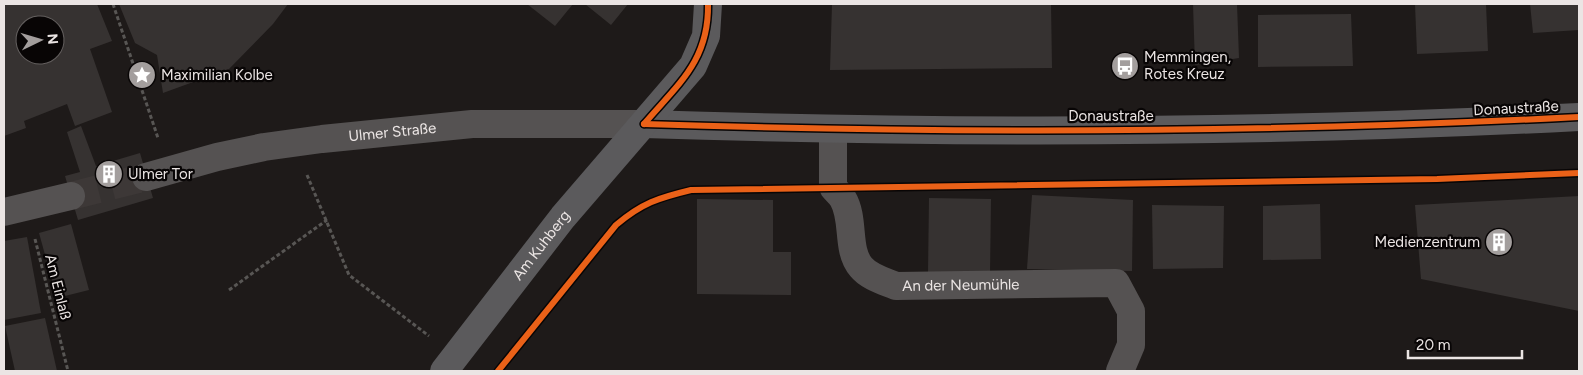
<svg xmlns="http://www.w3.org/2000/svg" width="1583" height="375" viewBox="0 0 1583 375" font-family="Figtree,sans-serif">
	<rect width="100%" height="100%" fill="#1e1a19"/>
	<g fill="#363231" fill-rule="evenodd">
		<path d="M4 4H97L112 41 90 49 112 112 75 126 67 104 24 121 26 128 4 136ZM25 25H55V55H25Z"/>
		<path d="M119 4H288L273 24 229 69 163 93 157 55 135 43Z"/>
		<path d="M527 4H573L555 26Z"/>
		<path d="M585 4H628L611 25Z"/>
		<path d="M832 4H1051L1052 68 830 70Z"/>
		<path d="M1193 4H1237L1239 58 1195 65Z"/>
		<path d="M1415 4H1486L1488 51 1417 54Z"/>
		<path d="M1530 4H1579V30L1533 33Z"/>
		<path d="M1351 14 1353 66 1258 67V15Z"/>
		<path d="M81 126 96 166 140 153 153 198 78 220 65 176 80 172 67 132Z"/>
		<path d="M1032 195 1133 200 1132 271 1027 269Z"/>
		<path d="M1579 196V311L1421 279 1415 205Z"/>
		<path d="M929 198 991 199 990 274 928 273Z"/>
		<path d="M697 199 773 200V252H791V295L697 294Z"/>
		<path d="M1320 204 1321 259 1263 260V206Z"/>
		<path d="M1152 205 1224 206 1223 268 1153 269Z"/>
		<path d="M71 224 89 290 57 298 39 233Z"/>
		<path d="M27 237 41 313 4 320V241Z"/>
		<path d="M45 318 57 371H15L5 326Z"/>
	</g>
	<g fill="none" stroke-linecap="round" stroke-linejoin="round">
		<path stroke="#3d3837" stroke-width="28" stroke-dasharray="28 14" stroke-linecap="butt" d="M71 196 146 177"/>
		<g stroke="#585654" stroke-width="3" stroke-dasharray="4 2.5" stroke-linecap="butt">
			<path d="M113 4 158 138"/>
			<path d="M307 175 349 275 429 336"/>
			<path d="M35 239 68 371"/>
			<path d="M229 290 327 220"/>
		</g>
		<g stroke="#555252" stroke-width="28">
			<path id="s1" d="M833 130V187C836 191 841 195 843 199 855 219 846 250 861 267 869 277 884 281 896 286L1116 283 1131 311V345L1120 371"/>
			<path id="s2" d="M146 177 217 157 264 147 322 139 472 124H644"/>
			<path d="M4 212 71 196"/>
		</g>
		<g stroke="#5b5a5c" stroke-width="28">
			<path d="M644 124C954 134 1269 133 1579 117"/>
			<path id="s3" d="M444 371 563 217 693 66 706 36 708 4"/>
		</g>
		<g stroke="#080505" stroke-width="9">
			<g id="cycleway">
				<path d="M644 124C954 134 1269 133 1579 117"/>
				<path d="M644 124C678 84 709 61 708 4"/>
				<path d="M498 371 616 225C642 203 658 198 691 190L1437 179 1579 173"/>
			</g>
		</g>
		<use href="#cycleway" stroke="#ea6118" stroke-width="6"/>
	</g>
	<defs>
		<g id="bus-disc" transform="scale(1.4375)"><circle r="9.5" fill="#a39e9d" stroke="#080505"/><path d="M-5-6H5V4H4V6H2V4H-2V6H-4V4H-5ZM-3.5-4V0h7V-4ZM-3.5 1.2v1.5H-2V1.2ZM2 1.2v1.5H3.5V1.2Z" fill="#fff"/></g>
		<g id="sight-disc" transform="scale(1.4375)"><circle r="9.5" fill="#a39e9d" stroke="#080505"/><path d="M0-6L1.8-2.2L6-1.7L2.9 1.2L3.7 5.4L0 3.3L-3.7 5.4L-2.9 1.2L-6-1.7L-1.8-2.2Z" fill="#fff"/></g>
		<g id="building-disc" transform="scale(1.4375)"><circle r="9.5" fill="#a39e9d" stroke="#080505"/><path d="M-4-6H4V6H1V3H-1V6H-4ZM-2.5-4.3h1.7v1.8h-1.7ZM.8-4.3h1.7v1.8H.8ZM-2.5-1h1.7V.8h-1.7ZM.8-1h1.7V.8H.8Z" fill="#fff"/></g>
	</defs>
	<g fill-rule="evenodd">
		<use href="#bus-disc" x="1125" y="66"/>
		<use href="#sight-disc" x="142" y="75"/>
		<use href="#building-disc" x="109" y="174"/>
		<use href="#building-disc" x="1499" y="242"/>
	</g>
	<g text-anchor="middle" stroke-width="4.5" stroke-linejoin="round" paint-order="stroke">
		<g font-size="15" fill="#ebe5e4" stroke="#080505" text-anchor="start">
			<text x="1144" y="62">Memmingen,<tspan x="1144" dy="17">Rotes Kreuz</tspan></text>
			<text x="161" y="80">Maximilian Kolbe</text>
			<text x="128" y="179">Ulmer Tor</text>
			<text x="1480" y="247" text-anchor="end">Medienzentrum</text>
		</g>
		<g font-size="15" fill="#ebe5e4" stroke="#080505">
			<text transform="translate(1516 108) rotate(-3)" y="5">Donaustraße</text>
			<text x="1111" y="121">Donaustraße</text>
			<text dy="5" stroke="none"><textPath href="#s2" startOffset="251">Ulmer Straße</textPath></text>
			<text dy="5" stroke="none"><textPath href="#s3" startOffset="159">Am Kuhberg</textPath></text>
			<text dy="5" stroke="none"><textPath href="#s1" startOffset="249">An der Neumühle</textPath></text>
			<text transform="translate(58 287) rotate(76)" y="5">Am Einlaß</text>
		</g>
	</g>
	<rect width="1583" height="375" fill="none" stroke="#ebe5e4" stroke-width="10"/>
	<g transform="translate(40 40) rotate(85)"><circle r="24" fill="#080505" stroke="#635f5e"/>
	<path d="M0-4L9 19L0 12L-9 19Z" fill="#a39e9d"/>
	<text y="-8" font-size="14" font-weight="bold" text-anchor="middle" fill="#ebe5e4">N</text>
	</g>
	<path d="M1408 350v8h114v-8" fill="none" stroke="#ebe5e4" stroke-width="2.5"/>
	<text x="1416" y="350" font-size="15" fill="#ebe5e4" stroke="#080505" stroke-width="4" paint-order="stroke">20 m</text>
</svg>
